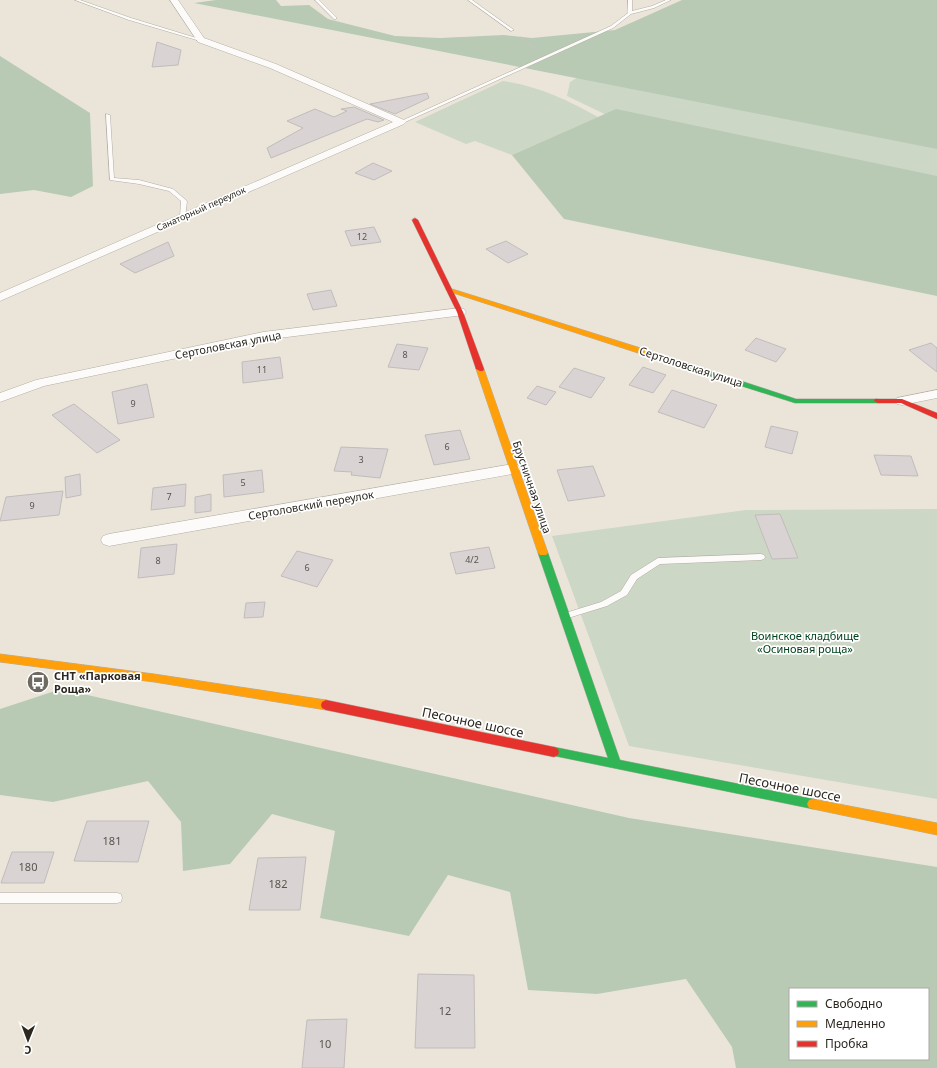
<svg xmlns="http://www.w3.org/2000/svg" width="937" height="1068" viewBox="0 0 937 1068" font-family="'Noto Sans',sans-serif">
	<rect width="100%" height="100%" fill="#ebe5d9"/>
	<g fill="#ccd7c6">
		<path d="M937 24V246L617 120 567 96 570 82 590 70Z"/>
		<path d="M503 81C540 87 565 99 598 117L512 155 475 141 466 144 415 122Z"/>
		<path d="M937 509V799L629 746 552 536 746 510Z"/>
	</g>
	<g fill="#b8cab4" fill-rule="evenodd">
		<path d="M216 0H276L281 6 309 5 328 19 395 36 440 38 504 35 532 38 615 30 682 0H937V149L194 3Z"/>
		<path d="M0 56 90 113 93 186 71 197 34 190 0 194Z"/>
		<path d="M616 109 937 176V296L564 219 512 155Z"/>
		<path d="M61 689 629 818 937 867V1068H736L732 1047 686 979 597 994 528 990 510 892 448 875 409 936 320 918 335 831 272 814 230 864 183 871 181 822 148 781 53 802 0 795V709ZM790 989H928V1059H790Z"/>
	</g>
	<g fill="#d9d4d3" stroke="#c0bcbb">
		<path d="M157 42 181 50 178 65 152 67Z"/>
		<path d="M427 93 429 98 395 114 370 104Z"/>
		<path d="M354 107 384 120 378 122 367 119 271 158 267 148 303 128 287 121 315 109 334 117 347 111 341 109Z"/>
		<path d="M373 163 392 171 374 180 355 173Z"/>
		<path d="M374 227 381 242 351 246 345 231Z"/>
		<path d="M506 241 528 254 508 263 486 249Z"/>
		<path d="M168 242 174 256 135 273 120 264Z"/>
		<path d="M331 290 337 306 313 310 307 294Z"/>
		<path d="M756 338 786 349 776 362 745 350Z"/>
		<path d="M931 343 937 348V372L909 350Z"/>
		<path d="M397 344 428 348 419 370 388 367Z"/>
		<path d="M280 357 283 378 243 383 242 362Z"/>
		<path d="M643 367 666 375 653 393 629 385Z"/>
		<path d="M574 368 605 378 591 398 559 387Z"/>
		<path d="M147 384 154 417 118 424 112 392Z"/>
		<path d="M537 386 556 392 546 405 527 398Z"/>
		<path d="M672 390 717 405 704 428 658 412Z"/>
		<path d="M74 404 92 418 120 440 97 453 52 415Z"/>
		<path d="M771 426 798 432 792 454 765 447Z"/>
		<path d="M460 430 470 459 434 465 425 435Z"/>
		<path d="M341 447 388 449 380 478 351 475 352 472 334 471Z"/>
		<path d="M874 455 911 456 918 476 881 475Z"/>
		<path d="M593 466 605 496 568 501 557 470Z"/>
		<path d="M262 470 264 492 224 497 223 475Z"/>
		<path d="M80 474 81 495 66 498 65 477Z"/>
		<path d="M186 484 185 506 151 510 153 488Z"/>
		<path d="M63 491 59 515 0 521 6 497Z"/>
		<path d="M211 494V511L195 513V497Z"/>
		<path d="M780 514 798 558 772 559 755 515Z"/>
		<path d="M177 544 174 574 138 578 141 548Z"/>
		<path d="M489 547 495 568 456 574 450 553Z"/>
		<path d="M297 551 333 560 317 587 281 576Z"/>
		<path d="M265 602 263 617 244 618 246 603Z"/>
		<path d="M87 821H149L138 862 74 861Z"/>
		<path d="M12 852H54L44 883H1Z"/>
		<path d="M306 857 300 910H249L258 858Z"/>
		<path d="M418 974 474 975 475 1048H415Z"/>
		<path d="M347 1019 344 1068H302L307 1020Z"/>
	</g>
	<g fill="none" stroke-linecap="round" stroke-linejoin="round">
		<g stroke="#b2ada4" stroke-width="1">
			<g id="lane">
				<path d="M75 0H80L131 18 203 40 200 41 129 20Z"/>
				<path d="M315 0H319L336 17V19H334Z"/>
				<path d="M468 0H472L514 30 511 31Z"/>
				<path d="M628 0H632V11L652 6 666 0H671L654 8 631 14 613 28 403 123 399 122 611 26 628 13Z"/>
				<path d="M106 114 110 115 114 178 139 180 173 189 187 201 185 218 180 217 181 201 169 191 139 184 110 180Z"/>
				<path d="M761 554 764 555 765 557 764 559 761 560 660 564 637 579 627 595 607 606 565 619 562 618 561 616 562 614 601 602 621 591 631 575 658 558Z"/>
				<path d="M0 893H117L121 894 122 898 121 902 117 903H0Z"/>
			</g>
		</g>
		<g stroke="#b2ada4" stroke-width="1">
			<g id="street">
				<path d="M170 0H178L204 38 276 64 404 120 406 122 404 124 0 301V293L393 122 270 68 198 42Z"/>
				<path d="M460 308 464 309 466 312 464 315 263 340 44 386 0 402V393L36 380 263 332Z"/>
				<path d="M937 390V398L902 405 897 404 895 401 897 398Z"/>
				<path d="M513 464 518 465 520 469 518 473 109 546 103 544 101 540 103 536 109 534Z"/>
			</g>
		</g>
		<g stroke="#b2ada4" stroke-width="1">
			<g id="fast">
				<path d="M641 350H647L796 399H878L882 401 878 403H795L641 354Z"/>
				<path d="M543 550 546 551 548 553 620 760 813 799 817 800 819 804 817 808 813 809 550 755 549 752 550 749 554 747 608 758 538 553 540 551Z"/>
			</g>
		</g>
		<g stroke="#b2ada4" stroke-width="1">
			<g id="slow">
				<path d="M449 288 647 350 648 352 647 354H641L447 291 446 290Z"/>
				<path d="M477 367H480L484 369 548 553 546 555H540L538 553 476 369Z"/>
				<path d="M0 654 154 674 326 700 330 702 331 705 330 708 326 710 154 682 0 662Z"/>
				<path d="M813 799 937 823V835L813 809 809 808 807 804 809 800Z"/>
			</g>
		</g>
		<g stroke="#b2ada4" stroke-width="1">
			<g id="jam">
				<path d="M415 218 418 220 463 312 484 369 483 371H480L476 369 457 312 412 220Z"/>
				<path d="M875 399H902L937 413V419L901 403H878L874 401Z"/>
				<path d="M326 700 554 747 558 749 559 752 558 755 554 757 326 710 322 708 321 705 322 702Z"/>
			</g>
		</g>
		<path stroke="#c8c5c1" stroke-width="1.5" stroke-dasharray="1 1.5" stroke-linecap="butt" d="M520 37 537 50"/>
		<use href="#lane" fill="#fcfbf9" fill-rule="evenodd"/>
		<use href="#street" fill="#fcfbf9" fill-rule="evenodd"/>
		<use href="#fast" fill="#30b455" fill-rule="evenodd"/>
		<use href="#slow" fill="#ff9f0a" fill-rule="evenodd"/>
		<use href="#jam" fill="#e5322d" fill-rule="evenodd"/>
	</g>
	<defs>
		<g id="bus-disc" transform="scale(1.15)"><circle r="9.5" fill="#6f6a61" stroke="#fff"/><path d="M-5-6H5V4H4V6H2V4H-2V6H-4V4H-5ZM-3.5-4V0h7V-4ZM-3.5 1.2v1.5H-2V1.2ZM2 1.2v1.5H3.5V1.2Z" fill="#fff"/></g>
	</defs>
	<g fill-rule="evenodd">
		<use href="#bus-disc" x="38" y="682"/>
	</g>
	<g text-anchor="middle" stroke-width="3.5" stroke-linejoin="round" paint-order="stroke">
		<g font-size="9" fill="#2c2820" stroke="#fff">
			<text transform="translate(201 209) rotate(-24)" y="3">Санаторный переулок</text>
		</g>
		<g font-size="9" fill="#58544e">
			<text x="362" y="240">12</text>
			<text x="405" y="358">8</text>
			<text x="262" y="373">11</text>
			<text x="133" y="407">9</text>
			<text x="447" y="450">6</text>
			<text x="361" y="463">3</text>
			<text x="243" y="486">5</text>
			<text x="169" y="500">7</text>
			<text x="32" y="509">9</text>
			<text x="472" y="563">4/2</text>
			<text x="158" y="564">8</text>
			<text x="307" y="571">6</text>
		</g>
		<g font-size="11" fill="#2c2820" stroke="#fff">
			<text transform="translate(228 345) rotate(-11)" y="4">Сертоловская улица</text>
			<text transform="translate(691 367) rotate(18)" y="4">Сертоловская улица</text>
			<text transform="translate(532 487) rotate(71)" y="4">Брусничная улица</text>
			<text transform="translate(311 505) rotate(-10)" y="4">Сертоловский переулок</text>
		</g>
		<g font-size="11" fill="#00421b" stroke="#fff">
			<text x="805" y="640">Воинское кладбище<tspan x="805" dy="13">«Осиновая роща»</tspan></text>
		</g>
		<g font-size="11" font-weight="bold" fill="#2c2820" stroke="#fff" text-anchor="start">
			<text x="54" y="680">СНТ «Парковая<tspan x="54" dy="13">Роща»</tspan></text>
		</g>
		<g font-size="11" fill="#58544e">
			<text x="112" y="845">181</text>
			<text x="28" y="871">180</text>
			<text x="278" y="888">182</text>
			<text x="445" y="1015">12</text>
			<text x="325" y="1048">10</text>
		</g>
		<g font-size="13" fill="#2c2820" stroke="#fff">
			<text transform="translate(473 722) rotate(12)" y="5">Песочное шоссе</text>
			<text transform="translate(790 787) rotate(11)" y="5">Песочное шоссе</text>
		</g>
	</g>
	<rect x="789" y="988" width="140" height="72" fill="#ffffff" stroke="#aba9a6"/>
	<rect x="797" y="1001" width="20" height="6" fill="#30b455" stroke="#aba9a6"/>
	<text x="825" y="1008" font-size="12" fill="#2c2820">Свободно</text>
	<rect x="797" y="1021" width="20" height="6" fill="#ff9f0a" stroke="#aba9a6"/>
	<text x="825" y="1028" font-size="12" fill="#2c2820">Медленно</text>
	<rect x="797" y="1041" width="20" height="6" fill="#e5322d" stroke="#aba9a6"/>
	<text x="825" y="1048" font-size="12" fill="#2c2820">Пробка</text>
	<g transform="translate(28 1040) rotate(181)" stroke="#ffffff" stroke-width="3" paint-order="stroke">
	<path d="M0-3L7 15L0 10L-7 15Z" fill="#2c2820"/>
	<text y="-6" font-size="11" font-weight="bold" text-anchor="middle" fill="#2c2820">С</text>
	</g>
</svg>
